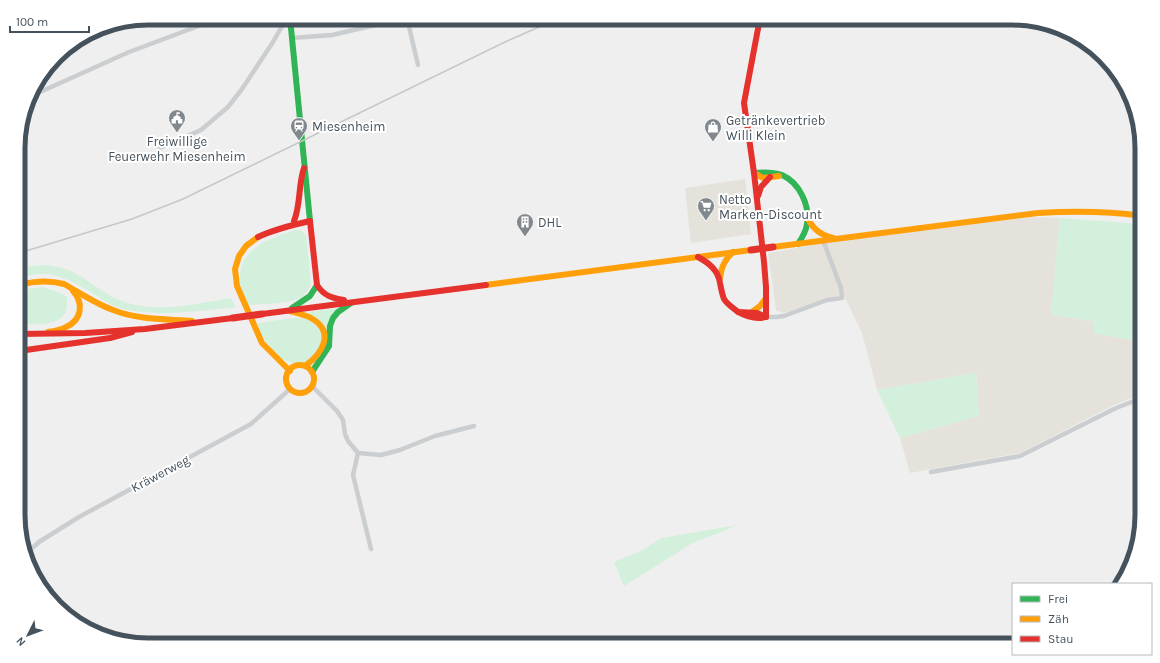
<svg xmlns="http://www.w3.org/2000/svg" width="1160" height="663" viewBox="0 0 1160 663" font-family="Karla,sans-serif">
	<rect width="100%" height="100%" fill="#f0efef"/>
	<g fill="#e5e2dc">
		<path d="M745 179 751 234 691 243 685 188Z"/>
		<path d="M1031 217 1060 218 1051 315 1093 321V333L1142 342V394L1114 405 1020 453 910 473 900 438 979 416 976 373 877 390 862 333 843 294 809 307 783 313 776 310 768 253 825 243Z"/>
	</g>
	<g fill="#d2f0dc">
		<path d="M1060 218 1142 224V342L1093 333V321L1051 315Z"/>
		<path d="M295 230H300L306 235 307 242 311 284C309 288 306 294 302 297 292 304 261 304 248 305 246 299 242 293 240 288 239 284 240 279 240 275 242 247 273 237 295 230Z"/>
		<path d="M46 265C50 266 54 266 58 267 80 271 97 290 117 299 153 315 194 304 231 298L236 307C199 311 160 317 123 309 115 307 106 302 99 297 70 280 53 267 19 278V269L30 266Z"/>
		<path d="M43 287 61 293 67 297C67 300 67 303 67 306 64 328 35 324 19 324V293L26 289Z"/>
		<path d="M337 308 329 335 303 313Z"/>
		<path d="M295 318C310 318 312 322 322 332L321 350C317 353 308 362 304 363 280 368 264 342 257 323Z"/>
		<path d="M976 373 979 416 900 438 877 390Z"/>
		<path d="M738 525 691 544 624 586 614 562 640 551 662 538Z"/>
	</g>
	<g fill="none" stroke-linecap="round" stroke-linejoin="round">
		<g stroke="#caced0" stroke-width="4.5">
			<path d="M407 18 418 65"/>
			<path d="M410 18 453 20 460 18"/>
			<path d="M292 38 332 35 406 18"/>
			<path d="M29 97 129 52 220 18"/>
			<path d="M160 148 201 130 228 107 242 89 273 42 285 21 289 18"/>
			<path d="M766 317H776L784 316 827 300 842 298 841 288 823 240"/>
			<path d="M312 386 337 411 343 420 345 434 348 441 358 453"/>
			<path d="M358 453 381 455 400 450 435 436 474 426"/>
			<path d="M358 453 353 475 371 549"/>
			<path d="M931 472 1020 456 1116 408 1142 398"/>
			<path d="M27 553 39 542 79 517 251 424 290 389"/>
		</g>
		<g stroke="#30b455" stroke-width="6">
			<path d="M290 18 310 221"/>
			<path d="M754 173C763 172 773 172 782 175 800 183 810 206 807 224 806 232 802 238 798 244"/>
			<path d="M292 308 310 296 317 285"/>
			<path d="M312 372 329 346 330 326 333 318 338 312 351 303"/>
		</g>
		<g stroke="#ff9f0a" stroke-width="6">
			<path d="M754 173 763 178 779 176"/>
			<path d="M808 219C814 230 821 235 833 238"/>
			<path d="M258 237 246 246 239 256 235 269 237 286 262 343 290 371"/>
			<path d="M773 247 1038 213C1073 211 1107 211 1142 216"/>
			<path d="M720 278C721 267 725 259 733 252"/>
			<path d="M19 285C34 281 49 280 64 284 80 293 96 304 113 310 138 320 165 319 192 321"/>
			<path d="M486 285 751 250"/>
			<path d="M290 311C297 313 305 315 311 318 336 332 322 354 305 366"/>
			<path d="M752 312 760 306 766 298"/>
			<path d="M48 332C54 331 61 330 66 327 82 320 84 303 73 291"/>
			<circle cx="300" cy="379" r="14"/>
		</g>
		<g stroke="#e5322d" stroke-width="6">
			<path d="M760 18 744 103 754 173 764 262 766 287V317"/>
			<path d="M758 196 761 187 770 177"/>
			<path d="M294 221C301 204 298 185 304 168"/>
			<path d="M310 221 317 285C324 296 332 298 344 300"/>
			<path d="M258 237C275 229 292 225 310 221"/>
			<path d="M698 257C709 263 718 270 720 283 721 288 722 294 724 299 727 304 733 308 738 312"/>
			<path d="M738 312 757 313 766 317C756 320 747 317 738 312Z"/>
			<path d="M262 314 486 285"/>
			<path d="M19 334 85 333 145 329 233 318"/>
			<path d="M19 351 110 338 132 332"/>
		</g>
		<path stroke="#c5c7c9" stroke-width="1.5" d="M19 253 132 219 183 199 505 42 539 27 566 18"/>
		<g stroke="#e5322d" stroke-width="7">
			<path d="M751 250 773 247"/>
			<path d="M233 318 262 314"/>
		</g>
	</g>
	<defs>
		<g id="civic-pin" transform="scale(0.9)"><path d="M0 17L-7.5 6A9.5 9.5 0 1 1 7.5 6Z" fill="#81898f" stroke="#fff"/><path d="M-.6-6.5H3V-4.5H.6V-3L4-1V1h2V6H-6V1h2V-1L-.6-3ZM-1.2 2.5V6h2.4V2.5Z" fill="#fff"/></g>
		<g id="station-pin" transform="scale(0.9)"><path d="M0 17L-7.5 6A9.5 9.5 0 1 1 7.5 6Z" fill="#81898f" stroke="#fff"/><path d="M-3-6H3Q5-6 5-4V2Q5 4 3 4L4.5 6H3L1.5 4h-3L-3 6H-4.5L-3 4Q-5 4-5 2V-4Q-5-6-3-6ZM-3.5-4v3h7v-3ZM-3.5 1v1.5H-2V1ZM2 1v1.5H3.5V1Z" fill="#fff"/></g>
		<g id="shop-pin" transform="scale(0.9)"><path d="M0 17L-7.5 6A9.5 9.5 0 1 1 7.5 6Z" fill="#81898f" stroke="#fff"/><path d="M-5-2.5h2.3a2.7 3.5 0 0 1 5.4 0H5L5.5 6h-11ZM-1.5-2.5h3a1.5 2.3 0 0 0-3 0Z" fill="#fff"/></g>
		<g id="supermarket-pin" transform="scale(0.9)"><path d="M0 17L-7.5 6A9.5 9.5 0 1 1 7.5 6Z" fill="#81898f" stroke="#fff"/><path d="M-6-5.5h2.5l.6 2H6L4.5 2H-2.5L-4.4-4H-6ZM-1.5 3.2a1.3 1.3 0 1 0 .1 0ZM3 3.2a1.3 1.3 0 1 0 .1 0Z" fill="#fff"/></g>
		<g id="building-pin" transform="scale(0.9)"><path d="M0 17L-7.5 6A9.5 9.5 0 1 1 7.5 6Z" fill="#81898f" stroke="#fff"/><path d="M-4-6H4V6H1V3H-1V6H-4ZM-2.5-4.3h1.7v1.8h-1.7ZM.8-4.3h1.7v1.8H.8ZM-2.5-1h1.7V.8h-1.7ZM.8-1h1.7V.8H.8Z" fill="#fff"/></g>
	</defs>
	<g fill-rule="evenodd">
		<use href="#civic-pin" x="177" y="118"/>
		<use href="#station-pin" x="299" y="126"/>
		<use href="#shop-pin" x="713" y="127"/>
		<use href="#supermarket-pin" x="706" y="206"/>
		<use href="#building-pin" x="525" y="222"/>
	</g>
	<g text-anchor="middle" stroke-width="4" stroke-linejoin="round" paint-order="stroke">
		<g font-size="13" fill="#45525c" stroke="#fff" text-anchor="start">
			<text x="726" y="125">Getränkevertrieb<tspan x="726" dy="15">Willi Klein</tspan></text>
			<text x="312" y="131">Miesenheim</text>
			<text x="177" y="146" text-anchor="middle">Freiwillige<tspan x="177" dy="15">Feuerwehr Miesenheim</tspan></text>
			<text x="719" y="204">Netto<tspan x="719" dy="15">Marken-Discount</tspan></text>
			<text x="538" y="227">DHL</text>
		</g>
		<g font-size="13" fill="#45525c" stroke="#fff">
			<text transform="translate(160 473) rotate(-28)" y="5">Kräwerweg</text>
		</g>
	</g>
	<path d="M0 0H1160V663H0ZM148 25H1012A123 123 0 0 1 1135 148V515A123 123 0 0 1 1012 638H148A123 123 0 0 1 25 515V148A123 123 0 0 1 148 25Z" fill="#fff" fill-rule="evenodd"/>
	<path fill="none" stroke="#45525c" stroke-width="5" d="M148 25H1012A123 123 0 0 1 1135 148V515A123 123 0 0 1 1012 638H148A123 123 0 0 1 25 515V148A123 123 0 0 1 148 25Z"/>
	<rect x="1012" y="583" width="140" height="72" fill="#ffffff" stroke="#b5babe"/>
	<rect x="1020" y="596" width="20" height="6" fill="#30b455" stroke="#b5babe"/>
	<text x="1048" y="603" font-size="12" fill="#45525c">Frei</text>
	<rect x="1020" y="616" width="20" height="6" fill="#ff9f0a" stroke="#b5babe"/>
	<text x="1048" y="623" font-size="12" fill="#45525c">Zäh</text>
	<rect x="1020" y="636" width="20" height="6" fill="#e5322d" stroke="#b5babe"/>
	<text x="1048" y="643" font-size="12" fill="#45525c">Stau</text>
	<g transform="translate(28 635) rotate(228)" stroke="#ffffff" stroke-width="3" paint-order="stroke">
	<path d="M0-3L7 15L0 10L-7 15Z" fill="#45525c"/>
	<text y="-6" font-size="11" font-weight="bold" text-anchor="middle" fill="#45525c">N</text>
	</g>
	<path d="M10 26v6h79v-6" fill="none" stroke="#45525c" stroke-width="2"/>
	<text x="16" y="26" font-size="12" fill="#45525c" stroke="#ffffff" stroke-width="3" paint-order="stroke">100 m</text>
</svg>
